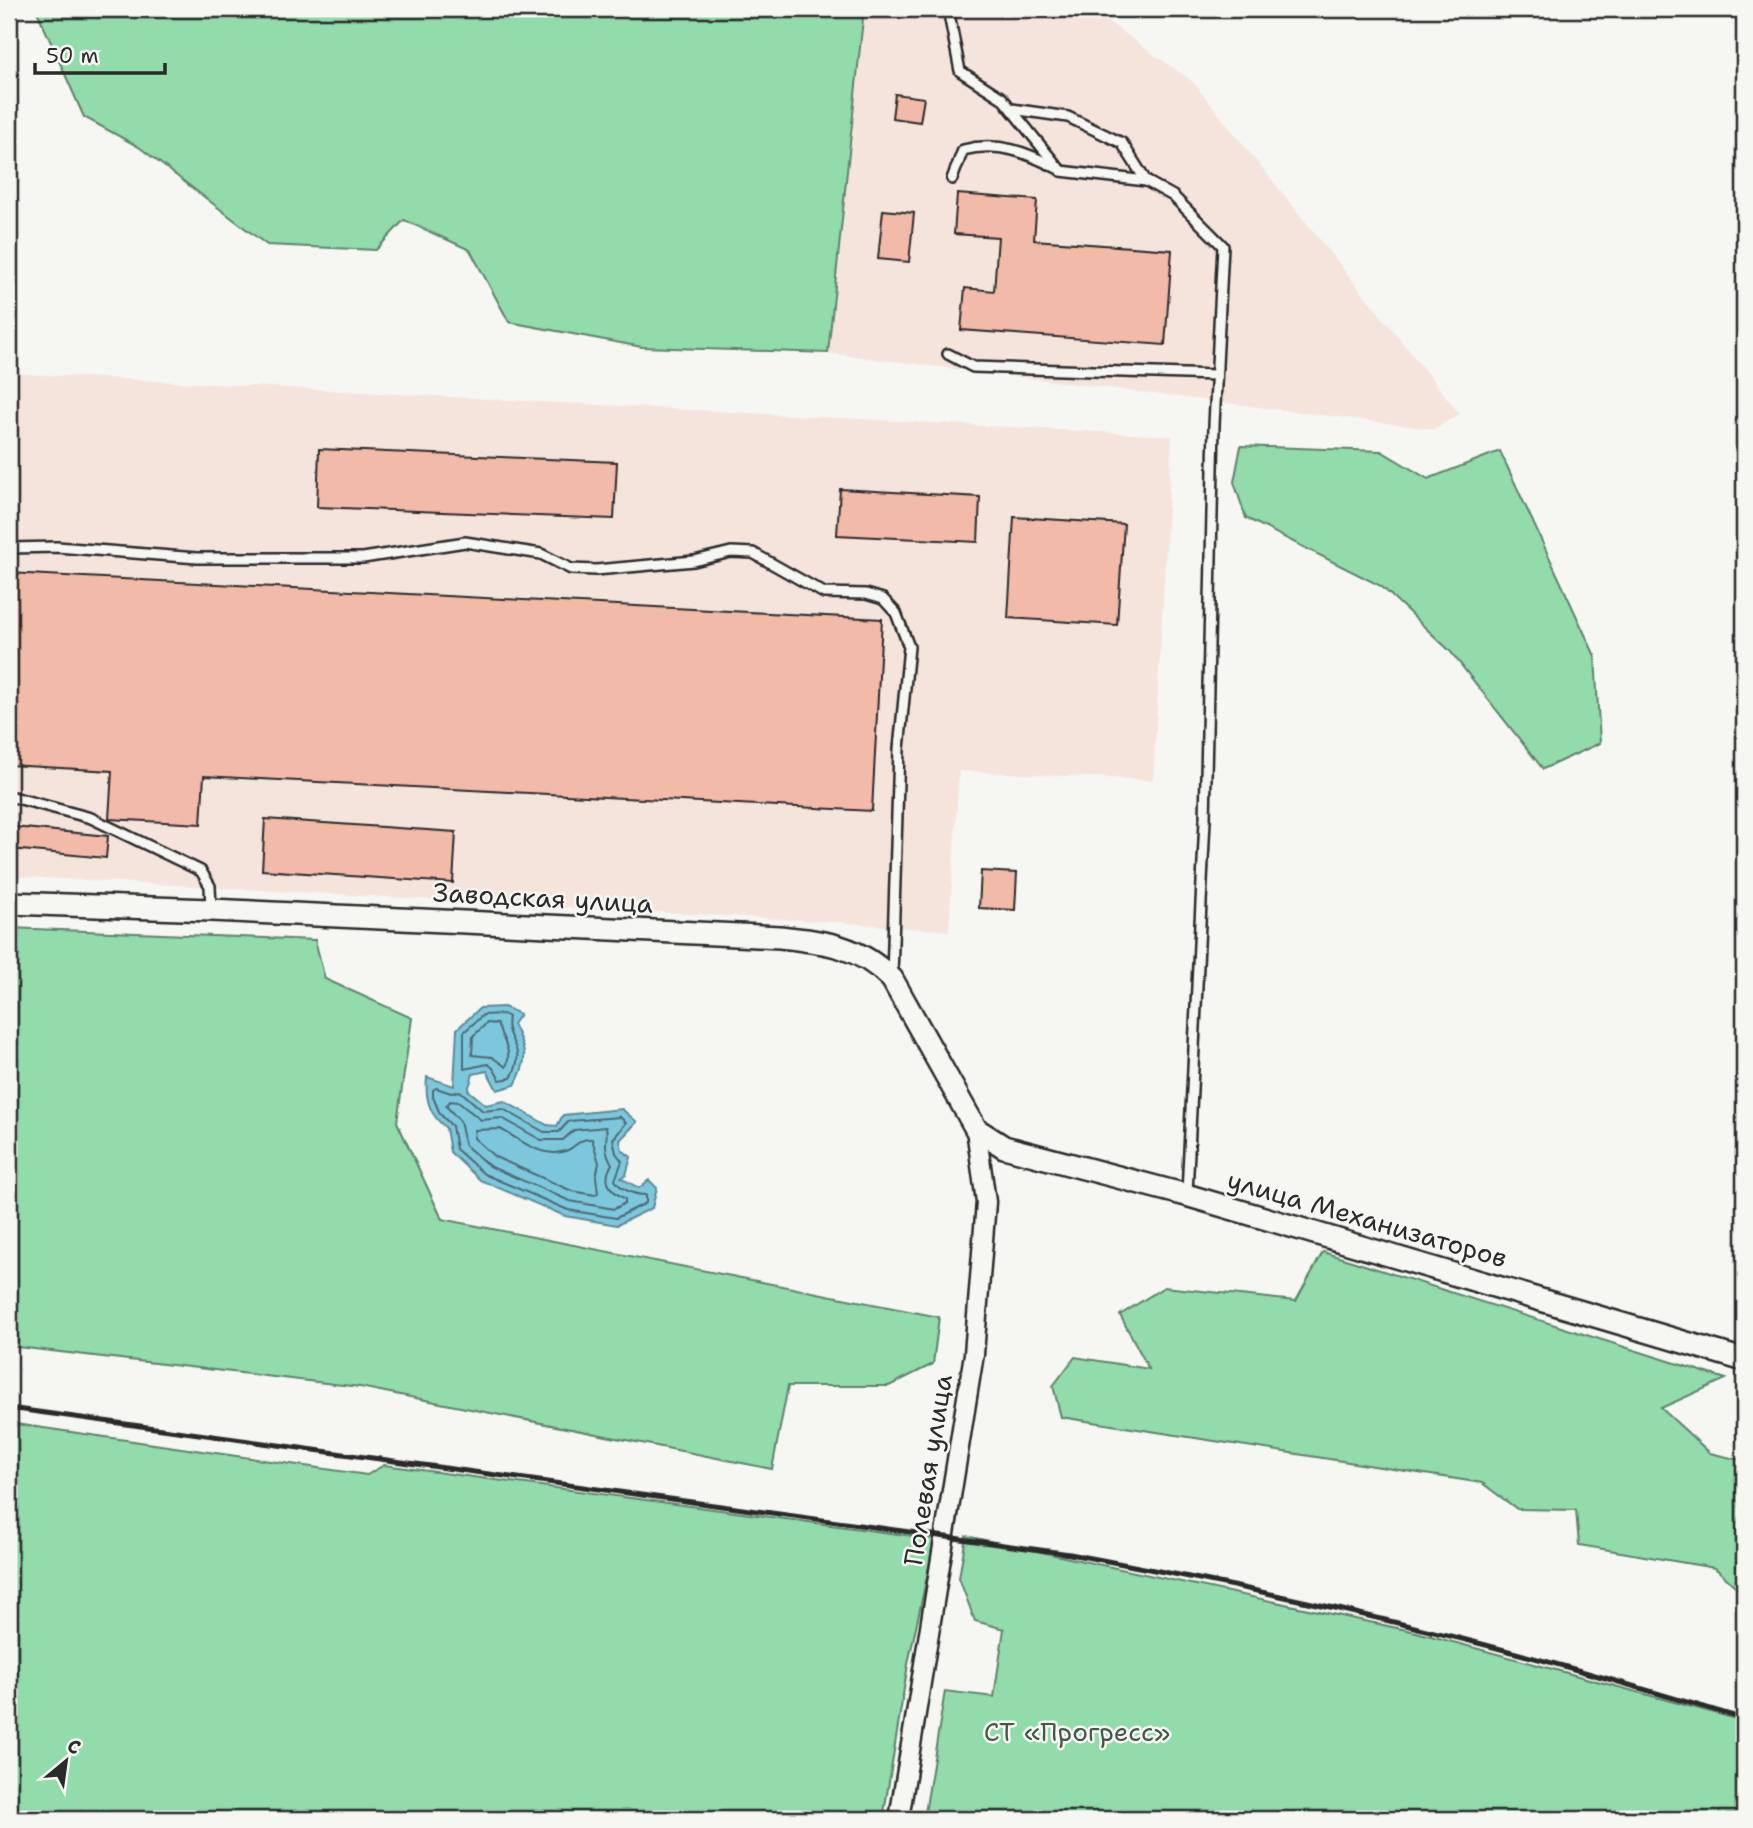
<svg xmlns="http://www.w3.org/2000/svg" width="1753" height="1828" viewBox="0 0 1753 1828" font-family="'Shantell Sans',sans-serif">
	<rect width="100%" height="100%" fill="#f6f6f2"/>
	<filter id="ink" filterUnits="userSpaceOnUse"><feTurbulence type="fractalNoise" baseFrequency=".0143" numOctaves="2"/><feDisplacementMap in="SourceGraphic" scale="14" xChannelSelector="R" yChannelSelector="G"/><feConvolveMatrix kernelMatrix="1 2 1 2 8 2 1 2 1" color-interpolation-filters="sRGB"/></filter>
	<g filter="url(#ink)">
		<g fill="#f5e4dc">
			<path d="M864 9H1090L1193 82 1460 414 1433 429 828 353Z"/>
			<path d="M9 373 1172 436 1153 780 959 771 949 931 836 922 9 876Z"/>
		</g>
		<g fill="#92dbab" stroke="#5e836b" stroke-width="2">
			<path d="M36 9H864L828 353 642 347 509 322 470 250 404 220 376 250 267 245 139 147 84 117Z"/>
			<path d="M1241 446 1381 451 1428 479 1500 451 1595 656 1600 743 1543 769 1450 651 1381 586 1246 518 1234 482Z"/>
			<path d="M9 928 315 940 325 979 412 1018 397 1122 442 1219 939 1317 933 1364 889 1386H788L772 1469 360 1387 9 1346Z"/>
			<path d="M1323 1252 1726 1379 1661 1408 1710 1453 1744 1461V1594L1715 1568 1579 1545 1576 1510 1517 1509 1482 1483 1061 1417 1053 1386 1075 1357 1149 1369 1120 1315 1164 1287 1296 1301Z"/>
			<path d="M9 1423 367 1475 384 1465 935 1539 908 1664 883 1819H9Z"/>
			<path d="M966 1536 1416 1632 1744 1721V1819H924L945 1691 994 1697 1004 1629 975 1621 959 1578Z"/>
		</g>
		<path fill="#7dc7dd" stroke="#5c8996" stroke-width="2" d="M504 1007 520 1014 513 1024C526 1050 529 1059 515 1085L497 1090 487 1071 473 1074 468 1090 486 1105 504 1101 547 1125 557 1126 563 1115 622 1109 637 1122 620 1140 622 1150 631 1157 626 1175 621 1178 639 1188 649 1180 657 1188 652 1208 617 1225 565 1216 480 1180 450 1152 446 1128C429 1114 425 1099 427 1077L454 1086 457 1029 480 1008Z"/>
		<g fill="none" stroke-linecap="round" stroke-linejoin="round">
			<g stroke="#4c6972" stroke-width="2">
				<path d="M503 1014 508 1017C503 1042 529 1046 511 1078L500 1080 493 1068 488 1064 464 1069V1032L483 1015Z"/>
				<path d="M487 1023 497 1024C502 1039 513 1051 506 1067L492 1057 472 1055 473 1036Z"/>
				<path d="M436 1088 451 1093 460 1091 483 1111 503 1109 544 1132H559L569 1121 620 1117 626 1123 613 1139 616 1153 622 1161 615 1180C621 1190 635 1195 646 1195V1203L616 1218 568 1210 484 1174 456 1149 452 1126 440 1114 433 1097V1090Z"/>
				<path d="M450 1101 458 1102 481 1120 502 1118 541 1140H563L574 1130 606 1127C609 1140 601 1145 612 1164 602 1181 609 1190 625 1199V1203L614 1209 570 1201 489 1166 465 1145 460 1121 446 1106Z"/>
				<path d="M500 1129C520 1139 544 1161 568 1150 578 1145 580 1138 592 1139L599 1163 596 1177 598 1193 595 1195 572 1191 495 1157 474 1138 475 1130Z"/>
			</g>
		</g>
		<g fill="#f2baa9" stroke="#2b2b2b" stroke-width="2">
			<path d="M895 94 924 98 920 122 892 118Z"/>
			<path d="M957 194 1037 200 1034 240 1172 250 1165 345 961 330 965 288 994 291 998 237 954 234Z"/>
			<path d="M883 210 914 213 909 262 878 259Z"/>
			<path d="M319 449 617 462 614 519 317 507Z"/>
			<path d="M840 489 980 497 978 542 837 535Z"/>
			<path d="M1014 517 1124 524 1117 625 1008 618Z"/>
			<path d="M9 573 882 619 872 811 204 776 201 824 109 819 112 771 9 765Z"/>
			<path d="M265 819 456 832 453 883 262 870Z"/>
			<path d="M13 827 108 836 106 858 11 849Z"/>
			<path d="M981 871 1017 873 1015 910 979 908Z"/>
		</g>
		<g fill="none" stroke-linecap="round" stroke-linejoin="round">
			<g stroke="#2b2b2b" stroke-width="14">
				<g id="service">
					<path d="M948 9 960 71 1002 98 1061 171 1146 181 1173 196 1223 246 1214 425 1205 820 1187 1193"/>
					<path d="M1012 109 1068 117 1122 143 1146 181"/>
					<path d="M952 179 963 150C998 141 1026 152 1057 168"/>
					<path d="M948 354 973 367 1216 375"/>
					<path d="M9 548 57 547 197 558H363L465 542 541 554 571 569 596 570 694 561 731 552 753 553 824 593 866 594 883 599 896 613 909 647 899 749 892 977"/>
					<path d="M9 796 91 818 201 871 210 886 211 909"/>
				</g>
			</g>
			<g stroke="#2b2b2b" stroke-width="23">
				<path id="minor" d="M899 1819 974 1354 986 1202 976 1129"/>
			</g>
			<g stroke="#2b2b2b" stroke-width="26">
				<path id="tertiary" d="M9 903 211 910 780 937C826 942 858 945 892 979L976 1129 1004 1147 1186 1195 1744 1360"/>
			</g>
			<use href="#service" stroke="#f6f6f2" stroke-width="9"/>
			<use href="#minor" stroke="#f6f6f2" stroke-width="18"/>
			<use href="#tertiary" stroke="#f6f6f2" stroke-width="21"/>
			<path stroke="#2b2b2b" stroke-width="5" d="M9 1408 1070 1554C1194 1577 1317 1602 1438 1633 1541 1658 1643 1689 1744 1719"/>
		</g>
	</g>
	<g text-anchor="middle" stroke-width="5" stroke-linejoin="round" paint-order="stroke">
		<g font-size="26" fill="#2b2b2b" stroke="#f6f6f2">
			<text transform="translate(543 898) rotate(3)" y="9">Заводская улица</text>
			<text transform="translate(1367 1219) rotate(16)" y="9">улица Механизаторов</text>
			<text transform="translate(928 1470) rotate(-81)" y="9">Полевая улица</text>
		</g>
		<g font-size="26" fill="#45574b" stroke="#f6f6f2">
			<text x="1077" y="1741">СТ «Прогресс»</text>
		</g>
	</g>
	<rect width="1753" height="1828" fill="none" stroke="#f6f6f2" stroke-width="35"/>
	<rect x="18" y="18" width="1718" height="1793" fill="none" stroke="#2b2b2b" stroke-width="2.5" filter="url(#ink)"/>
	<g transform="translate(66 1761) rotate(29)" stroke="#f6f6f2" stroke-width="5" paint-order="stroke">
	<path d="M0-5L12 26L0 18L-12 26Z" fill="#2b2b2b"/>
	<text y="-10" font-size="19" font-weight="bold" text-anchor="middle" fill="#2b2b2b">С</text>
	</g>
	<path d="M35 63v10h130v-10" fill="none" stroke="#2b2b2b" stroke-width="3.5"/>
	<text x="46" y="63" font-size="21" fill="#2b2b2b" stroke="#f6f6f2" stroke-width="5" paint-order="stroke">50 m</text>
</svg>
